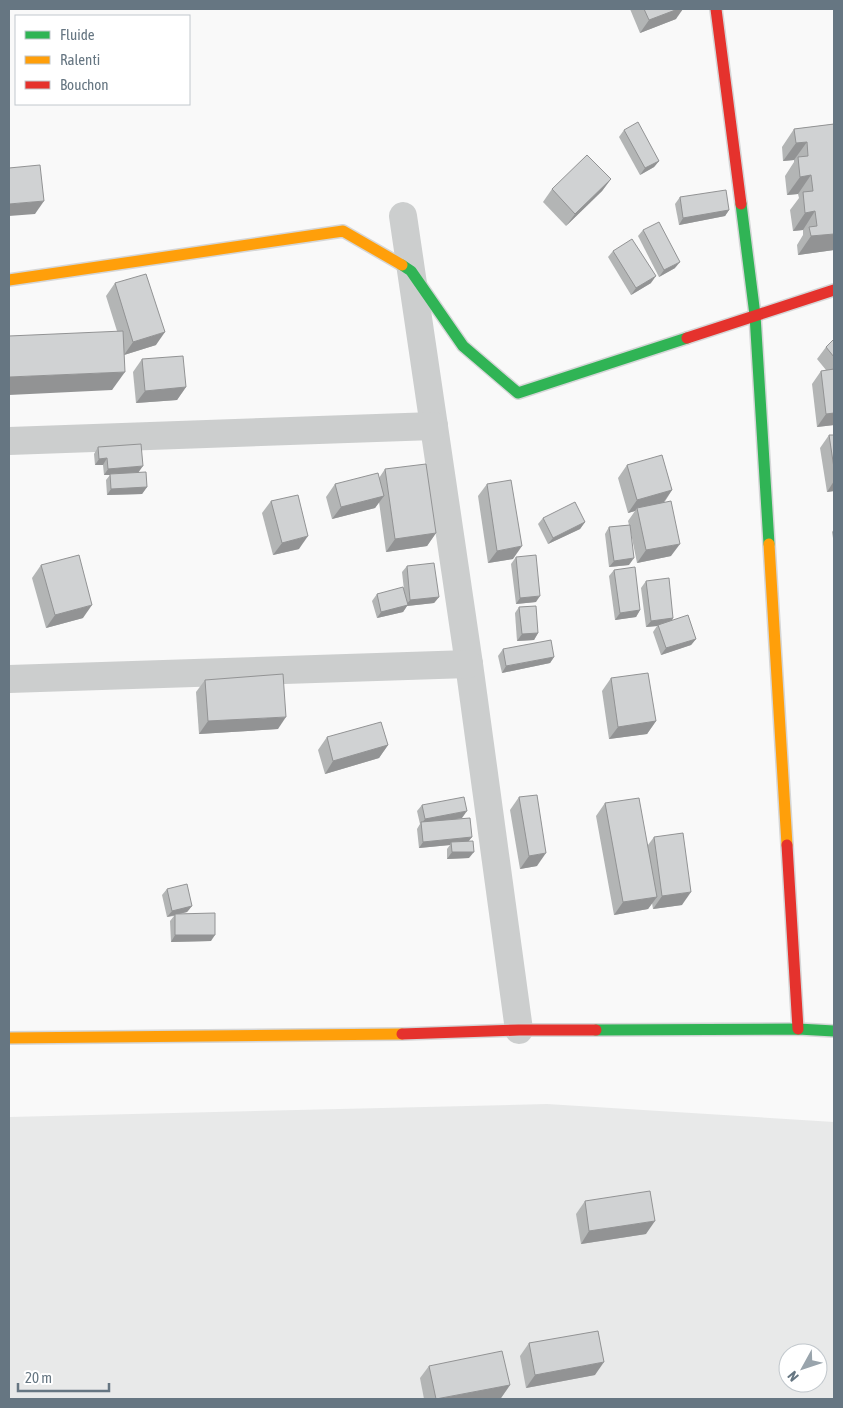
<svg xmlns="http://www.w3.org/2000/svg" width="843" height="1408" viewBox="0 0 843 1408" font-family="'Asap Condensed',sans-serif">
	<rect width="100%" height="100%" fill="#f9f9f9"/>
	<path fill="#e8e9e9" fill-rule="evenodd" d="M547 1104 834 1122V1399H9V1117ZM788 1353H818V1383H788Z"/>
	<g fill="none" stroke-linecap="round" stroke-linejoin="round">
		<g stroke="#d5d6d7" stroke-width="14">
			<g id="fast">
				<path d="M741 204 755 315 769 544"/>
				<path d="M402 265 411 271 463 346 518 393 687 338"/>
				<path d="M596 1030 798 1029 834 1031"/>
			</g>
		</g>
		<g stroke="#d5d6d7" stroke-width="14">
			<g id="slow">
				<path d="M9 280 343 231 402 265"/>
				<path d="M769 544 787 845"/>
				<path d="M9 1038 402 1034"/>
			</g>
		</g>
		<g stroke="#d5d6d7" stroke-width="14">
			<g id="jam">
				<path d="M716 9 741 204"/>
				<path d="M687 338 834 290"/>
				<path d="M787 845 798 1029"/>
				<path d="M402 1034 519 1030H596"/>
			</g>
		</g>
		<g stroke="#cccece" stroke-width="28">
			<path d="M403 216 469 664 519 1030"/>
			<path d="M9 441 434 426"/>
			<path d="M9 679 469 664"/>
		</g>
		<use href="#fast" stroke="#30b455" stroke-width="11"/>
		<use href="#slow" stroke="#ff9f0a" stroke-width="11"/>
		<use href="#jam" stroke="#e5322d" stroke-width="11"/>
	</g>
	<g fill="#b3b5b5">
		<path d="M630 9H678L676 19 640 33Z"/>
		<path d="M834 124V250L798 255 797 245 803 235V230L793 231 790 210 799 198 798 194 787 195 785 176 794 162V160L783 161 782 147 794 129Z"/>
		<path d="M624 130 659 161 654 167 640 175 619 137Z"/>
		<path d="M611 179 602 191 566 226 543 202 552 189Z"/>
		<path d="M680 197 729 210 725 216 679 225 675 204Z"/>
		<path d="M643 230 675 268 659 277 638 236Z"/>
		<path d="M613 251 651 283 631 295 608 257Z"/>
		<path d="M115 283 156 345 124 355 112 390 117 331 106 296Z"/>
		<path d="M834 339V425L817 427 812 384 821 371 826 370 817 359 826 347Z"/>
		<path d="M142 359 186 387 177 400 136 403 133 372Z"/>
		<path d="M829 435H834V491L827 492 820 448Z"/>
		<path d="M98 447 138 472 147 487 142 494 107 495 106 480 110 475H104L103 465H95L94 454Z"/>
		<path d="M627 465 672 490 664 503 671 556 637 563 630 528 629 565 609 567 605 534 609 527 629 525 628 521 635 511 628 513 618 478Z"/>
		<path d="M385 469 436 533 427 546 386 552 379 502 375 508 332 519 326 497 335 484 379 478Z"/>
		<path d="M487 484 513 559 488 563 478 496Z"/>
		<path d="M271 501 299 549 273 555 262 513Z"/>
		<path d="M543 518 585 522 580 529 548 544 538 524Z"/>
		<path d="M834 529V544L832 532Z"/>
		<path d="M516 557 536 602 516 604 511 564Z"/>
		<path d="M41 565 83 618 46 628 32 578Z"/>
		<path d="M407 566 439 597 434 603 407 606 403 612 377 618 372 601 377 594 404 590 402 572Z"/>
		<path d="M614 570 640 610 636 617 615 620 609 576Z"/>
		<path d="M646 581 673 618 672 621 696 639 691 645 661 655 653 632 657 626 646 627 641 588Z"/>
		<path d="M519 607 538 633 534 640 517 641 515 613Z"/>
		<path d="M503 649 554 657 550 663 502 673 498 656Z"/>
		<path d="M611 678 656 721 647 734 609 739 602 691Z"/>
		<path d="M205 680 278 729 199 734 196 692Z"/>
		<path d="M327 737 388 745 379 758 325 774 318 750Z"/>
		<path d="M519 797 537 866 520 869 510 810Z"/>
		<path d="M605 803 648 845 654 837 682 905 653 909 652 903 648 909 614 915 596 816Z"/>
		<path d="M422 805 462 818 456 819 472 837 468 842 469 858 447 859V849L450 845 419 848 417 829 420 824 417 811Z"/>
		<path d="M167 889 192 906 187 912 179 914 211 941 171 942 170 921 174 916 167 917 162 895Z"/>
		<path d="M585 1201 646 1234 581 1244 576 1214Z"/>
		<path d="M529 1343 595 1375 526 1388 520 1356Z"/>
		<path d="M429 1366 510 1385 501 1398 493 1399H424L420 1378Z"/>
	</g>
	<g fill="#929394">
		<path d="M678 9H683L676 19 640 33 649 20Z"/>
		<path d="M807 142 794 160 783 161 796 143Z"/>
		<path d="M659 161 654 167 640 175 645 168Z"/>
		<path d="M811 175 798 194 787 195 800 177Z"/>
		<path d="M611 179 602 191 566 226 575 214Z"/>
		<path d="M44 201 35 214 9 216V204Z"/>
		<path d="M729 210 725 216 679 225 683 218Z"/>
		<path d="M815 211 803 230 793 231 805 213Z"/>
		<path d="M834 234V250L798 255 811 236Z"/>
		<path d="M680 262 675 268 659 277 664 270Z"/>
		<path d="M656 276 651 283 631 295 636 288Z"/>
		<path d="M165 332 156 345 124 355 133 342Z"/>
		<path d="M125 372 112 390 9 395V377Z"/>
		<path d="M186 387 177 400 136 403 145 391Z"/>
		<path d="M834 413V425L817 427 826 414Z"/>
		<path d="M107 458 103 465H95L99 459Z"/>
		<path d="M143 466 138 473 110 474V475H104L108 469Z"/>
		<path d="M834 481V491L827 492Z"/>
		<path d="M147 487 142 494 107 495 111 489Z"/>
		<path d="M672 490 663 503 637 508 635 511 628 513 637 500Z"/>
		<path d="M384 496 375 508 332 519 341 507Z"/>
		<path d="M585 522 580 529 548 544 553 538Z"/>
		<path d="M436 533 427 546 386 552 395 539Z"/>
		<path d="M308 536 299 549 273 555 282 543Z"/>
		<path d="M680 544 671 556 637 563 646 550Z"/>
		<path d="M522 546 513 559 488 563 497 551Z"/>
		<path d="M634 558 629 565 609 567 614 561Z"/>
		<path d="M540 596 536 602 516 604 520 598Z"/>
		<path d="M439 597 434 603 407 606 403 612 377 618 381 612 406 605 410 600Z"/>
		<path d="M92 605 83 618 46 628 55 615Z"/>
		<path d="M640 610 636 617 615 620 620 613Z"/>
		<path d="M673 618 669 625H658L657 626 646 627 651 621Z"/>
		<path d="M538 633 534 640 517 641 522 634Z"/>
		<path d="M696 639 691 645 661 655 666 648Z"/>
		<path d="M554 657 550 663 502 673 506 666Z"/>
		<path d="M286 717 278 729 199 734 208 721Z"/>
		<path d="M656 721 647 734 609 739 618 727Z"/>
		<path d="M388 745 379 758 325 774 333 761Z"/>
		<path d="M467 811 462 818 422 825 421 824 425 819Z"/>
		<path d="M472 837 467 843 451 842 450 845 419 848 423 842Z"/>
		<path d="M452 852H474L469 858 447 859Z"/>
		<path d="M546 853 537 866 520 869 529 856Z"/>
		<path d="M691 892 682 905 653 909 662 896Z"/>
		<path d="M657 897 648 909 614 915 623 902Z"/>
		<path d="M192 906 187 912 167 917 172 911Z"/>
		<path d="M175 935H215L211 941 171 942Z"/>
		<path d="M655 1221 646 1234 581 1244 589 1231Z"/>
		<path d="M604 1362 595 1375 526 1388 535 1375Z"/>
		<path d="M510 1385 501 1398 493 1399H437Z"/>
	</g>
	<g fill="#d0d2d3" stroke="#929394">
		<path d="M644 9H678L649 20Z"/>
		<path d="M638 122 659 161 645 168 624 130Z"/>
		<path d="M834 124V234L811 236 809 227 817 226 815 211 805 213 803 192 813 191 811 175 800 177 798 157 808 156 807 142 796 143 794 129Z"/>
		<path d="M587 155 611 179 575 214 552 189Z"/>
		<path d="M40 165 44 201 9 204V168Z"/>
		<path d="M726 190 729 210 683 218 680 197Z"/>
		<path d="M659 222 680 262 664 270 643 230Z"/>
		<path d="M632 239 656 276 636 288 613 251Z"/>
		<path d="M146 274 165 332 133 342 115 283Z"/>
		<path d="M123 331 125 372 9 377V336Z"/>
		<path d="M834 339V357L826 347Z"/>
		<path d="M183 356 186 387 145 391 142 359Z"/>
		<path d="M834 369V413L826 414 821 371Z"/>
		<path d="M829 435H834V468Z"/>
		<path d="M141 444 143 466 108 469 107 458 99 459 98 447Z"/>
		<path d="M662 455 672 490 637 500 627 465Z"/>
		<path d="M426 464 436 533 395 539 385 469Z"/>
		<path d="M146 472 147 487 111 489 110 474Z"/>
		<path d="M378 473 384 496 341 507 335 484Z"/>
		<path d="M511 480 522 546 497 551 487 484Z"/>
		<path d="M298 495 308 536 282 543 271 501Z"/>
		<path d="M671 501 680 544 646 550 637 508Z"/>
		<path d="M575 502 585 522 553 538 543 518Z"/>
		<path d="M630 525 634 558 614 561 609 527Z"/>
		<path d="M79 555 92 605 55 615 41 565Z"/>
		<path d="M536 555 540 596 520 598 516 557Z"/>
		<path d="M434 563 439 597 410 600 407 566Z"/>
		<path d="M635 567 640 610 620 613 614 570Z"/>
		<path d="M669 578 673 618 651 621 646 581Z"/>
		<path d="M403 587 408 605 381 612 377 594Z"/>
		<path d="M536 606 538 633 522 634 519 607Z"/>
		<path d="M688 615 696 639 666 648 658 625Z"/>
		<path d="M551 640 554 657 506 666 503 649Z"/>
		<path d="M648 673 656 721 618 727 611 678Z"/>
		<path d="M283 674 286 717 208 721 205 680Z"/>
		<path d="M381 722 388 745 333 761 327 737Z"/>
		<path d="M537 795 546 853 529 856 519 797Z"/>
		<path d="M464 797 467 811 425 819 422 805Z"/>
		<path d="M639 798 657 897 623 902 605 803Z"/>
		<path d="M470 818 472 837 423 842 421 822Z"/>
		<path d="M683 833 691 892 662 896 654 837Z"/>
		<path d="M473 841 474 852H452L451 842Z"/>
		<path d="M187 884 192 906 172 911 167 889Z"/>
		<path d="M215 913V935H175V914Z"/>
		<path d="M650 1191 655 1221 589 1231 585 1201Z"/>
		<path d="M598 1331 604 1362 535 1375 529 1343Z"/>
		<path d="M502 1351 510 1385 436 1399 429 1366Z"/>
	</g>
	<rect width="843" height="1408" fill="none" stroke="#667682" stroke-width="20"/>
	<rect x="15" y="15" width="175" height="90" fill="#ffffff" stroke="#c2c8cd"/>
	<rect x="25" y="31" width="25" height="8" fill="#30b455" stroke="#c2c8cd"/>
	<text x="60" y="40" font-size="15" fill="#667682">Fluide</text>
	<rect x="25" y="56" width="25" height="8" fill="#ff9f0a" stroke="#c2c8cd"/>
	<text x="60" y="65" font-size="15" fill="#667682">Ralenti</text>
	<rect x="25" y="81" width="25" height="8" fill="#e5322d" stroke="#c2c8cd"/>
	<text x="60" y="90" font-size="15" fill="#667682">Bouchon</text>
	<g transform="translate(803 1368) rotate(230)"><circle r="24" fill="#ffffff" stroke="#c2c8cd"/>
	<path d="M0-4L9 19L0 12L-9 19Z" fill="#99a4ac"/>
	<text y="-8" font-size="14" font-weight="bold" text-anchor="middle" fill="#667682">N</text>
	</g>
	<path d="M18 1383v8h91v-8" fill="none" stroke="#667682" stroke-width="2.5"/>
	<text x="25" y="1383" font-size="15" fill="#667682" stroke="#ffffff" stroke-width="4" paint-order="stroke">20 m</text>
</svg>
